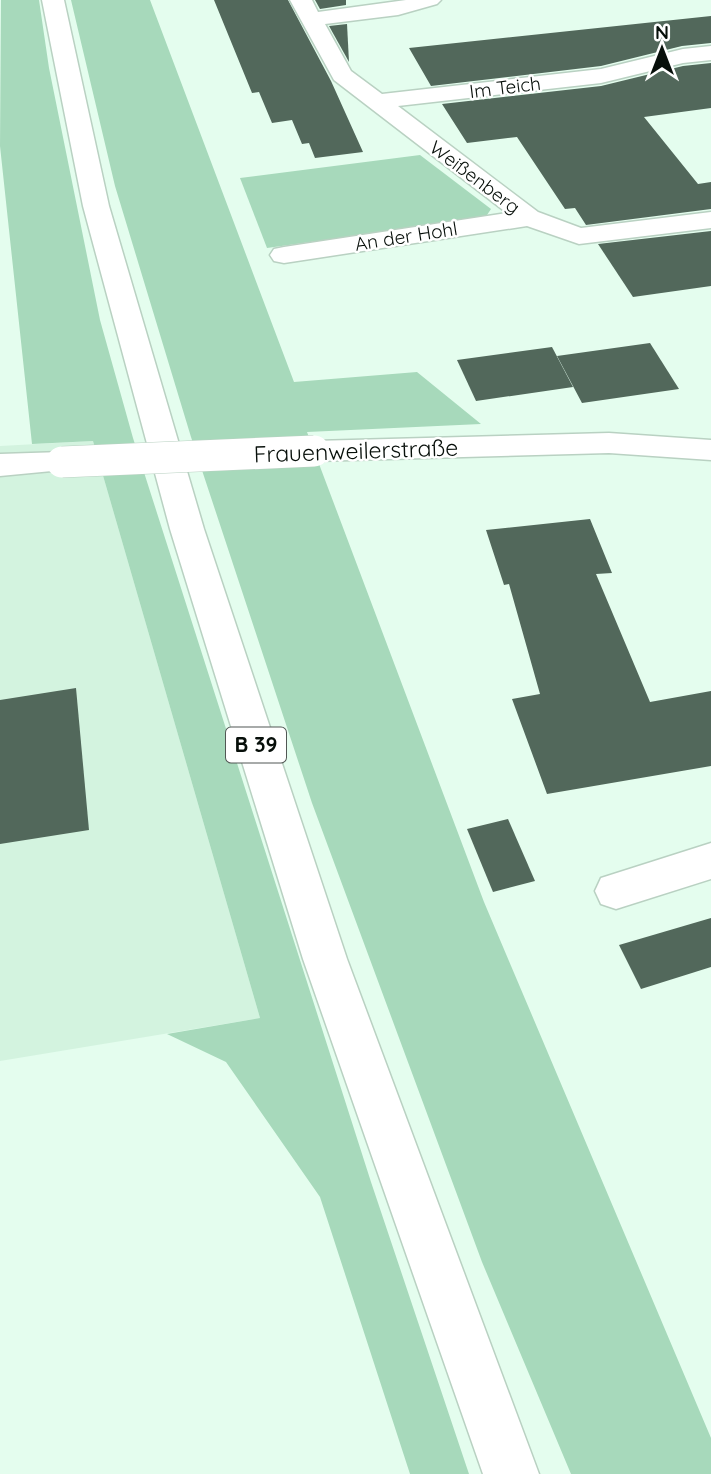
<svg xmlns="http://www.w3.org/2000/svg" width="711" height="1474" viewBox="0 0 711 1474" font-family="Quicksand,sans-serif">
	<rect width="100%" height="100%" fill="#e4fdee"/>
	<path fill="#d3f3df" d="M93 441 260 1018 0 1061V446Z"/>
	<g fill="#a7d9bb">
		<path d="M1 0H39L49 68 100 320 133 438 371 1182 469 1474H410L320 1197 226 1062 167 1034 260 1018 93 441 32 444 0 146Z"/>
		<path d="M71 0H150L294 382 417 372 481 424 307 432 484 902 711 1438V1474H571L482 1262 312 803 191 437 115 186Z"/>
		<path d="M420 155 491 209 485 218 267 248 240 178Z"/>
	</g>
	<g fill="#52685b">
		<path d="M214 0H288L331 81 363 152 315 158 309 143 302 144 292 120 272 123 259 92 252 93Z"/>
		<path d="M315 0H346V5L320 9Z"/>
		<path d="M711 16V43L682 46 601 66 431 86 409 48Z"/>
		<path d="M347 24 349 62 329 26Z"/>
		<path d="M711 63V108L644 117 698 184 711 182V209L586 225 575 208 565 209 517 137 467 143 442 104 601 86 683 66Z"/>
		<path d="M711 231V286L633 297 598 244Z"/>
		<path d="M650 343 679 389 582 403 557 356Z"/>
		<path d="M552 347 573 387 476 401 457 360Z"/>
		<path d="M590 519 612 573 596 574 650 702 711 691V766L547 794 512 699 540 694 509 584 504 585 486 530Z"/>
		<path d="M76 688 89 830 0 844V700Z"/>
		<path d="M508 819 535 881 493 892 467 829Z"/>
		<path d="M711 918V967L641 989 619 945Z"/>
	</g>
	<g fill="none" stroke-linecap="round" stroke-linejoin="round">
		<g stroke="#b9d1c2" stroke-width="3">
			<g id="minor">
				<path d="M290 0H312L318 12 406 0H441L437 4 398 15 325 24 351 71 382 94 601 69 683 49 711 46V60L683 63 601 83 398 106 538 212 581 228 711 212V228L579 244 527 226 284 263 274 261 270 255 274 249 284 247 507 213 334 80Z"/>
				<path d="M609 433 711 440V460L609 453 314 461 303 458 298 451 303 444 314 441Z"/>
				<path d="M62 452 73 455 78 462 73 469 0 476V454Z"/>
				<path d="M711 843V879L616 909 601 904 595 891 601 878Z"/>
			</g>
		</g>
		<g stroke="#b9d1c2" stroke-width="3">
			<path id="major" d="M42 0H64L109 206 204 529 347 959 539 1474H483L303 959 170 529 83 206Z"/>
		</g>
		<use href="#minor" fill="#fff" fill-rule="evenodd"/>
		<use href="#major" fill="#fff" fill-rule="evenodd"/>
		<g stroke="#b9d1c2" stroke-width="32" stroke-linecap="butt">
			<path id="minor-bridge" d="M62 462 314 451"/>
		</g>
		<use href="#minor-bridge" stroke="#fff" stroke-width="31"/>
	</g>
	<g text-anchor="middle" stroke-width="5" stroke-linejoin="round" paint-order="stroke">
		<g font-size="19" fill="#070f0a" stroke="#fff">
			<text transform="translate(505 87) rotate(-7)" y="7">Im Teich</text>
			<text transform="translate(475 177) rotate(37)" y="7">Weißenberg</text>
			<text transform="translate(406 236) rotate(-9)" y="7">An der Hohl</text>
		</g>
		<rect fill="#fff" stroke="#515754" stroke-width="2" x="226" y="727.5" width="60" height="35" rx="5"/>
		<g font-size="21" font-weight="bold" fill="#070f0a">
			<text x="256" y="752">B 39</text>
		</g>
		<g font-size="23" fill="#070f0a" stroke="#fff">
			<text transform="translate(356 451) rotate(-2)" y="8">Frauenweilerstraße</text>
		</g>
	</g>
	<g transform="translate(662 49)" stroke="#ffffff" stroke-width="5" paint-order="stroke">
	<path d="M0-5L12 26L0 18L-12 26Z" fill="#070f0a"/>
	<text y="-10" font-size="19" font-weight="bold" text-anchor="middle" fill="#070f0a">N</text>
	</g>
</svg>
